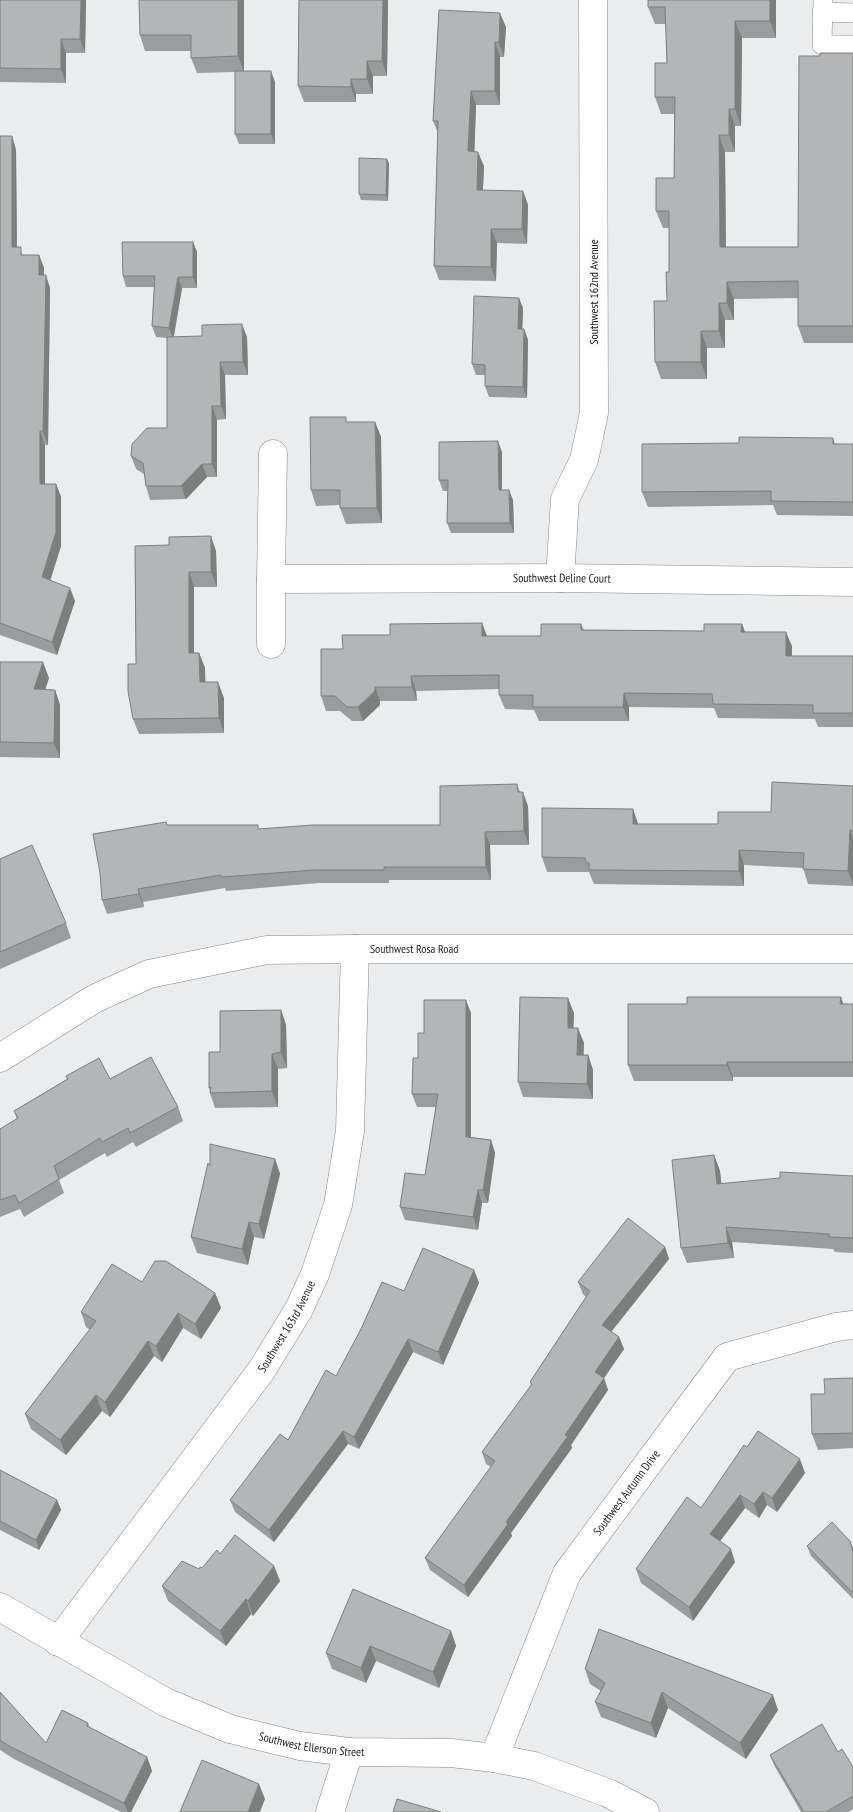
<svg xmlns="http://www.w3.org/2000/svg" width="853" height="1812" viewBox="0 0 853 1812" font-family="'PT Sans Narrow',sans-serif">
	<rect width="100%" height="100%" fill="#eaeced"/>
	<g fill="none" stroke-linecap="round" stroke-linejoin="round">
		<g stroke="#878889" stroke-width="20">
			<g id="service">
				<path d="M823 0 822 45H853"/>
				<path d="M822 12 853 13"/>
			</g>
		</g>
		<g stroke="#878889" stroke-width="29">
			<g id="minor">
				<path id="s1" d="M273 454 271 579 560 578 853 582"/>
				<path d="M560 578 565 499 584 460 594 413 593 0"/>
				<path d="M271 644V579"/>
				<path id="s2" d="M0 1058 94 999 149 974 267 950 355 949H853"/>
				<path id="s3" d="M0 1607 165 1702 230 1729 300 1746 349 1752 451 1753 494 1758 534 1766 608 1793 645 1812"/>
				<path id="s4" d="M58 1642 261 1371 299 1309 315 1274 338 1205 350 1131 355 949"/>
				<path id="s5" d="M494 1758 567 1573 727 1357 836 1327 853 1325"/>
				<path d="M330 1812 349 1752"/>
			</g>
		</g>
		<use href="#service" stroke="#fff" stroke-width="19"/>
		<use href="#minor" stroke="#fff" stroke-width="28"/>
	</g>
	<g fill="#9a9c9d">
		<path d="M0 0H86L85 53H66V83L0 82Z"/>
		<path d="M244 0V71L275 82V144H239L235 134V72L197 73 191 58V51H145L140 35Z"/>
		<path d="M299 0H388L387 76H373V94H356V102H304L298 86Z"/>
		<path d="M776 0V38H742L741 126H735V152H725L726 247H798L820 56 853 53V343H804L798 326V298L734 299V320H725V348H707V379H661L655 362 667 301 669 272V228H663L656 211 674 178V114H661L655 97 667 63 666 24H655L648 7Z"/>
		<path d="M506 27 504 57H500V105H476L474 152 484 166 483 190 523 191 528 205 527 244 497 243 496 281 439 280 434 266 438 133 433 121Z"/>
		<path d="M0 136H12L16 150 17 247 23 255H39L44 268V275L50 288 48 445H45V484H56L61 497V546L50 580 75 601 57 655 0 635Z"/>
		<path d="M387 159 389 164 388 201 361 200 359 194Z"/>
		<path d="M193 242 197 252V288H182L174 337H247L248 375H225L226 419 217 420V477H207L186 499 150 500 146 486 144 474 136 469 131 456 167 428V338L156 337 152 326 154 287H126L123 276Z"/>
		<path d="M523 308 522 329H524L528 340 527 398 489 397 485 386V375H476L472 364Z"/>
		<path d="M375 422 381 437 382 523 346 524 340 508V505L316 506 311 490Z"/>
		<path d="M833 438 835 444H853V516L777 515 773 505 648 507 642 492 739 443Z"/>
		<path d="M502 452V490L513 500 514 533H451L447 523 448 491H443L439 480Z"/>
		<path d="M135 546 216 551 217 587H194V653H199L205 668V682L224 698V733L139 734 133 719 136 664Z"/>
		<path d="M482 623 487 636H541L581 624 584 630 704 631 742 624 745 632 792 646V656H853V727H818L815 719 718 718 714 708 629 707V721H539L534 710 505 709 499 695V689L416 691 417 701H380V705L363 721H352L340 711H326L321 696 343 649 390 635Z"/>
		<path d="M0 662 49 678 45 690H55L60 705V758L0 757Z"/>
		<path d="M517 784 520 792 528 806 529 845H490L491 880H389V883H319L226 891 225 888 143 902 144 907 107 914 102 900 167 825 259 829 440 825Z"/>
		<path d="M853 786V886L808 884 803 868 744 865V886L594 884 589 872H547L542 857 633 809 638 824H718L771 812Z"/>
		<path d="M0 859 66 923 71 938 0 969Z"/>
		<path d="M843 1004H853V1077H733V1081H634L628 1065Z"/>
		<path d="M281 1010 286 1025 287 1068 278 1069V1107L215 1108 210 1093V1091L209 1088 220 1052Z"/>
		<path d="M471 1013V1137L491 1140 495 1153 488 1203H482L478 1230 405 1220 400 1207 425 1175 436 1107H417L412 1094 418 1058 424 1033Z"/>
		<path d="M574 1013 573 1028 584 1043 583 1055H588L593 1070V1099L523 1097 518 1082Z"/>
		<path d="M66 1076 110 1079 178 1107 183 1121 136 1147 133 1142 107 1157 105 1153 59 1180 64 1193 24 1217 20 1209 0 1217V1129L17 1119 14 1111 67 1079Z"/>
		<path d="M714 1155 720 1171 721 1184 853 1176V1253L835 1252 833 1249 732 1242 734 1258 687 1263 681 1248Z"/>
		<path d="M275 1159 280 1174 264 1239 254 1237 248 1265 197 1253 191 1237 210 1166Z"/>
		<path d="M665 1247 669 1259 611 1332 619 1337 624 1349 604 1378 608 1390 571 1445 572 1448 511 1533 512 1536 468 1597 430 1570 425 1558 491 1467 486 1464 482 1452 531 1385 530 1382 586 1297 583 1294 578 1282Z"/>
		<path d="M474 1270 479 1283 443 1365 413 1352 359 1449 348 1444 274 1542 235 1512 230 1500 288 1440 336 1376 404 1291Z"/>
		<path d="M142 1282 215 1293 221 1308 201 1339 183 1328 162 1362 154 1356 110 1417 102 1411 66 1455 31 1429 25 1414 90 1330 86 1327 81 1312Z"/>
		<path d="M853 1378V1448L818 1450 812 1434 825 1394Z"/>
		<path d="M0 1470 57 1500 61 1510 39 1550 0 1530Z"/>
		<path d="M805 1473 777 1512 767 1505 759 1518 745 1508 720 1541 735 1562 693 1621 641 1583 636 1569 701 1508Z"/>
		<path d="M850 1541 853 1548V1599L811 1556 807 1546Z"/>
		<path d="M220 1554 274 1566 280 1581 253 1616 251 1614 226 1646 168 1601 162 1586 202 1568Z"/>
		<path d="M451 1631 456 1646 439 1688 376 1661 366 1683 332 1669 326 1653Z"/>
		<path d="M585 1669 778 1710 746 1759 668 1708 656 1738 601 1717 595 1702 601 1691 590 1684Z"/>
		<path d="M0 1692 46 1743 88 1723 90 1728 147 1757 152 1771 131 1812H121L14 1759 0 1750Z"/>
		<path d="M838 1752 853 1767V1809L848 1812H801L774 1765 770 1755Z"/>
	</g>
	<g fill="#7d7f7f">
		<path d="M81 0H86L85 53 80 39Z"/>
		<path d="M238 0H244V72L238 56Z"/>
		<path d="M383 0H388L387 76 382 61Z"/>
		<path d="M770 0H776V38L770 21Z"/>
		<path d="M500 13 506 27 504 57 499 43Z"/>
		<path d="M735 21 742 38 741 126 735 109Z"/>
		<path d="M61 39 66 53V83L61 69Z"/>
		<path d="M495 42 500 57V105L495 91Z"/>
		<path d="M367 61 373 76V94L367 79Z"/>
		<path d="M271 71 275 82V144L271 134Z"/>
		<path d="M351 79 356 94V102L351 87Z"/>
		<path d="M471 91 476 105 474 166 468 151Z"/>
		<path d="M729 109 735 126V152L729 135Z"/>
		<path d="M719 135 725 152 726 264 720 247Z"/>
		<path d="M12 136 16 150 17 260 12 247Z"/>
		<path d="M478 152 484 166 482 205 477 190Z"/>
		<path d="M387 159 389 164 388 201 386 195Z"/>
		<path d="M523 191 528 205 527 244 522 229Z"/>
		<path d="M491 229 497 243 496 281 491 267Z"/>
		<path d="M193 242 197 252V288L193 277Z"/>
		<path d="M39 255 44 268V288L39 275Z"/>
		<path d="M46 275 50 288 48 445 43 431Z"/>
		<path d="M178 277 182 288 173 339 169 328Z"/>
		<path d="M727 282 734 299V320L727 303Z"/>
		<path d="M519 298 523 308 522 340 518 329Z"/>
		<path d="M719 303 725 320V348L719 331Z"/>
		<path d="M242 324 247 337 248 375 243 362Z"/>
		<path d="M524 329 528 340 527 398 523 387Z"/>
		<path d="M701 331 707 348V379L701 362Z"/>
		<path d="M220 362 225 375 226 419 221 406Z"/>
		<path d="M212 406 217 420V477L212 464Z"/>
		<path d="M375 422 381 437 382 523 377 508Z"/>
		<path d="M40 431 45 445V497L40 484Z"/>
		<path d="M498 441 502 452V500L499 490Z"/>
		<path d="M202 464 207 477 186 499 181 486Z"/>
		<path d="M56 484 61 497V546L47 591 42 577Z"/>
		<path d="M509 490 513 500 514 533 510 523Z"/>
		<path d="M211 536 216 551 217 587 211 572Z"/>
		<path d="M189 572 194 587V668L189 653Z"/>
		<path d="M70 588 75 601 57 655 52 642Z"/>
		<path d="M482 623 487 637 482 636Z"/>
		<path d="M742 624 747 638 741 632Z"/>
		<path d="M786 632 792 646V670L786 656Z"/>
		<path d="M199 653 205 668 206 698 200 682Z"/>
		<path d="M43 662 49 678 40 705 34 689Z"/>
		<path d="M411 676 416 691 417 701 412 687Z"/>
		<path d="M218 682 224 698V733L219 718Z"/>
		<path d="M375 687 380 701V705L363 721 358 707Z"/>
		<path d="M55 690 60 705V758L54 743Z"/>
		<path d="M624 693 629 707V721L623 707Z"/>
		<path d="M523 792 528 806 529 845 524 831Z"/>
		<path d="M633 809 638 824V839L633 824Z"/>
		<path d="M850 830 853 838V884L848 871Z"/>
		<path d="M485 832 490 845 491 880 486 867Z"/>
		<path d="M739 850 744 865V886L739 871Z"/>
		<path d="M138 889 143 902 144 907 139 894Z"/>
		<path d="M841 997 846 1012 840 1004Z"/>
		<path d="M568 998 574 1013 573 1043 568 1028Z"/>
		<path d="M466 1000 471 1013V1150L466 1137Z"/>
		<path d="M281 1010 286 1025 287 1068 281 1052Z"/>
		<path d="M578 1028 584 1043 583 1070 577 1055Z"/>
		<path d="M272 1054 278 1069V1107L272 1091Z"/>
		<path d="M588 1055 593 1070V1099L587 1084Z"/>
		<path d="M727 1062 733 1077V1081L727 1065Z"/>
		<path d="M491 1140 495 1153 488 1203 483 1190Z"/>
		<path d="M714 1155 720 1171 723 1199 717 1184Z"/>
		<path d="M275 1159 280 1174 264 1239 259 1224Z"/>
		<path d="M478 1190 482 1203 478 1230 473 1217Z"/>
		<path d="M249 1222 254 1237 248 1265 242 1249Z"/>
		<path d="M726 1227 732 1242 734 1258 728 1243Z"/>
		<path d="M665 1247 669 1259 607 1337 602 1325Z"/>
		<path d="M474 1270 479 1283 443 1365 438 1352Z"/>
		<path d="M215 1293 221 1308 201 1339 195 1324Z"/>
		<path d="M178 1313 183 1328 162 1362 156 1346Z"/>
		<path d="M619 1337 624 1349 604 1378 608 1390 571 1445 572 1448 511 1533 512 1536 468 1597 464 1585 565 1435 595 1372Z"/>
		<path d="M408 1339 413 1352 359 1449 354 1437Z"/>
		<path d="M148 1341 154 1356 110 1417 105 1402Z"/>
		<path d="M96 1395 102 1411 66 1455 60 1440Z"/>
		<path d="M343 1431 348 1444 274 1542 269 1530Z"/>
		<path d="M800 1459 805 1473 777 1512 772 1498Z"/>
		<path d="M763 1492 767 1505 759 1518 754 1504Z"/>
		<path d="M740 1495 745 1508 715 1548 710 1534Z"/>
		<path d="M57 1500 61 1510 39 1550 36 1540Z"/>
		<path d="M731 1549 735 1562 693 1621 689 1607Z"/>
		<path d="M274 1566 280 1581 253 1616 248 1601Z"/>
		<path d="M246 1599 251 1614 226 1646 220 1631Z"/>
		<path d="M451 1631 456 1646 439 1688 433 1672Z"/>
		<path d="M370 1646 376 1661 366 1683 361 1668Z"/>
		<path d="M662 1692 668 1708 656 1738 651 1723Z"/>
		<path d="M773 1695 778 1710 746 1759 740 1743Z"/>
		<path d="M147 1757 152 1771 131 1812H128L124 1803Z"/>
		<path d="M259 1784 265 1799 260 1812H248Z"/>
	</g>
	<g fill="#b3b5b6" stroke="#7d7f7f">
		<path d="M0 0H81L80 39H61V69L0 68Z"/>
		<path d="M139 0H238V56L191 58V35H140Z"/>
		<path d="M299 0H383L382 61H367V79H351V87L298 86Z"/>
		<path d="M648 0H770V21H735V109H729V135H719L720 247H798L799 56H820V53H853V326H798V281L727 282V303H719V331H701V362H655L654 301H667L666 272H669V211H656V178H674L675 97H655V63H667L665 7H648Z"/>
		<path d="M439 10 500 13 499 43 495 42V91H471L468 151 478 152 477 190 523 191 522 229H491V267L434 266 438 121H433Z"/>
		<rect x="235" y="71" width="36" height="63"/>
		<path d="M0 136H12V247H21V255H39V275H46L43 431H40V484H56V532L42 577 70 588 52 642 0 623Z"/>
		<path d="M359 158 387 159 386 195 359 194Z"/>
		<path d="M122 242H193V277H178L169 328 152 326 155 276H123Z"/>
		<path d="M474 296 519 298 518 329H524L523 387 485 386V365L472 364Z"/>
		<path d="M242 324 243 362H220L221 406H212V464H202L181 486H146L143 463 131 456 132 444 147 428H167V337L202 336V325Z"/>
		<path d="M310 417H346V422H375L377 508H340V490H311Z"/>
		<path d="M739 437 833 438V444H853V502L771 501V491L642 492V444L739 443Z"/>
		<path d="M498 441 499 490H509L510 523H447L448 480H439V442Z"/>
		<path d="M211 536V572H189V653H199L200 682H218L219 718 133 719 128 691V664H136L135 546 169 545V537Z"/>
		<path d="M482 623V636H541V624H581V630L704 631V624H742L741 632H786V656H853V713H813V705L713 704 712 694 624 693 623 707H533V695H499V675L411 676 412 687H375V691L358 707H347L335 696H321V649H343L342 635H390V624Z"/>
		<path d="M0 662H43L34 689 55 690 54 743 0 742Z"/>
		<path d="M772 782 853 786V830H850L848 871 803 869 804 853 739 850V871L589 870V863H586L585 858 542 857V808L633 809V824H718V812H771Z"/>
		<path d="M517 784 518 792H523L524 831 485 832 486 867H384V870H314L222 877 221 875 138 889 139 894 102 900 100 873 93 834 166 822 167 825H258V829L313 825H440V786Z"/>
		<path d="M32 845 66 923 0 952V859Z"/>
		<path d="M520 997 568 998V1028H578L577 1055H588L587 1084 518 1082Z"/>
		<path d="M687 997H841L840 1004H853V1062H727V1065H628V1004H687Z"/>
		<path d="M424 1000H466V1137L491 1140 483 1190H478L473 1217 400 1207 405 1173 425 1175 438 1094H412L413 1058H418V1033H424Z"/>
		<path d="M281 1010V1052L272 1054V1091L210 1093 211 1087 209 1088V1052H220V1011Z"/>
		<path d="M151 1057 178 1107 130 1133 128 1128 102 1142 100 1138 54 1166 59 1179 19 1203 15 1195 0 1200V1129L18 1118 14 1111 68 1079 66 1076 99 1058 110 1079Z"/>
		<path d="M210 1144 275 1159 259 1224 249 1222 242 1249 191 1237 208 1163 210 1166Z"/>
		<path d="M714 1155 717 1184 780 1178V1172L853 1176V1238L829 1237V1234L726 1227 728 1243 681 1248 672 1160Z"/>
		<path d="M628 1218 665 1247 602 1325 619 1337 595 1372 604 1378 565 1435 568 1436 506 1522 508 1524 464 1585 425 1558 495 1461 482 1452 532 1384 530 1382 590 1291 578 1282Z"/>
		<path d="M423 1248 474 1270 438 1352 408 1339 354 1437 343 1431 269 1530 230 1500 280 1434 288 1440 326 1370 336 1376 361 1329 382 1282 404 1291Z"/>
		<path d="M155 1261H166L215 1293 195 1324 178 1313 156 1346 148 1341 105 1402 96 1395 60 1440 25 1414 96 1321 81 1312 112 1264 142 1282Z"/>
		<path d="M853 1378V1433L812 1434 811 1394H825L824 1379Z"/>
		<path d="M758 1431 800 1459 772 1498 763 1492 754 1504 740 1495 710 1534 731 1549 689 1607 636 1569 687 1497 701 1508 744 1445 747 1447Z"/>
		<path d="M0 1470 57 1500 36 1540 0 1521Z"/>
		<path d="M832 1522 850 1541 853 1552V1593L807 1546Z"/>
		<path d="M235 1535 274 1566 248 1601 246 1599 220 1631 162 1586 182 1561 199 1569 200 1567 202 1568 217 1550 220 1554Z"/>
		<path d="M353 1589 451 1631 433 1672 370 1646 361 1668 326 1653Z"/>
		<path d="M599 1629 773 1695 740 1743 662 1692 651 1723 595 1702 605 1683 585 1669Z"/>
		<path d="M0 1692 46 1743 62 1710 88 1723 87 1726 147 1757 124 1803 9 1746 0 1740Z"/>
		<path d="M822 1724 838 1752 842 1749 853 1767V1796L826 1812H804L770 1755Z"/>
		<path d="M202 1760 259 1784 248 1812H180Z"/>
		<path d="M397 1799 441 1812H393Z"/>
	</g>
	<g text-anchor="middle" stroke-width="5" stroke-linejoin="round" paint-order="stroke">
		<g font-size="12" fill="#232324" stroke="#f7f9fa">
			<text transform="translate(594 292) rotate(-90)" y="4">Southwest 162nd Avenue</text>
			<text dy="4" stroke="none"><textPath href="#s1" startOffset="416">Southwest Deline Court</textPath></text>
			<text dy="4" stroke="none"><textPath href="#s2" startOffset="439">Southwest Rosa Road</textPath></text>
			<text dy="4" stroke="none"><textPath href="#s4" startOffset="390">Southwest 163rd Avenue</textPath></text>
			<text dy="4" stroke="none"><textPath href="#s5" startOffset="299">Southwest Autumn Drive</textPath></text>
			<text dy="4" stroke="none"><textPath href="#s3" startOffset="344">Southwest Ellerson Street</textPath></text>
		</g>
	</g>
</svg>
